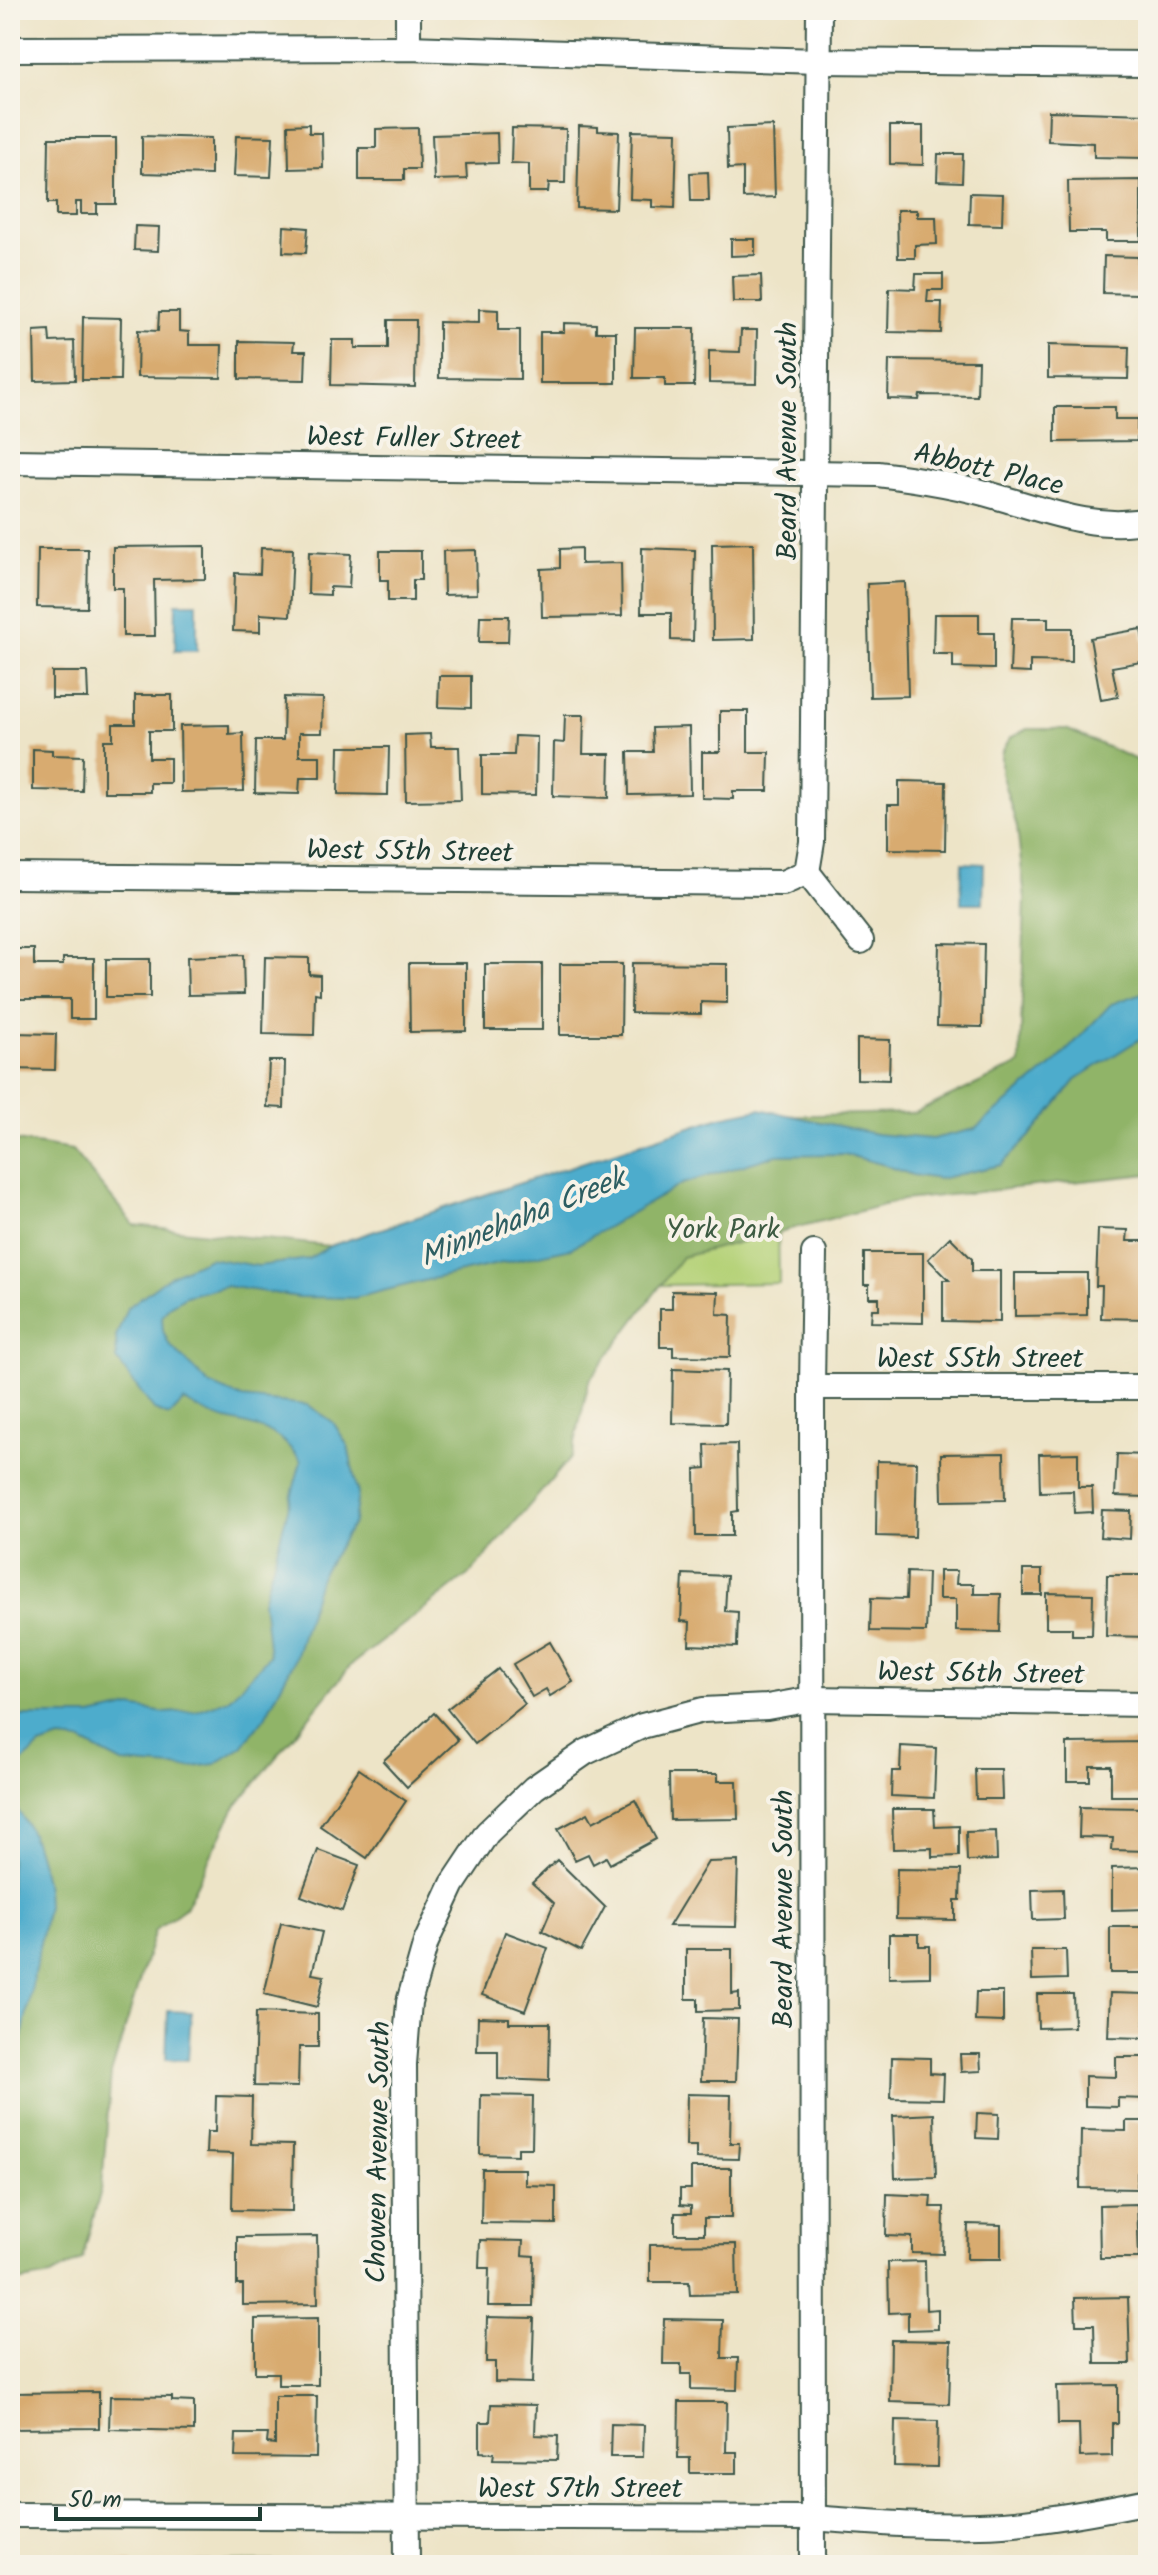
<svg xmlns="http://www.w3.org/2000/svg" width="1158" height="2575" viewBox="0 0 1158 2575" font-family="Kalam,sans-serif">
	<rect width="100%" height="100%" fill="#f7f3e8"/>
	<filter id="ink" filterUnits="userSpaceOnUse"><feTurbulence type="fractalNoise" baseFrequency=".0125" numOctaves="2"/><feDisplacementMap in="SourceGraphic" scale="16" xChannelSelector="R" yChannelSelector="G"/><feConvolveMatrix kernelMatrix="1 2 1 2 8 2 1 2 1" color-interpolation-filters="sRGB"/></filter>
	<filter id="wash" filterUnits="userSpaceOnUse"><feTurbulence type="fractalNoise" baseFrequency=".006" numOctaves="4" result="noise"/><feDisplacementMap in="SourceGraphic" scale="32" xChannelSelector="R" yChannelSelector="G"/><feGaussianBlur stdDeviation="1.8" result="paint"/><feColorMatrix in="noise" values="0 0 0 0 0 0 0 0 0 0 0 0 0 0 0 0 0 1.4 0 .05"/><feComposite in="paint" operator="in"/></filter>
	<g filter="url(#wash)">
		<rect width="100%" height="100%" fill="#ede4c7"/>
		<g fill="#b5d278" stroke="#6a8856" stroke-width="2">
			<path d="M777 1155 779 1283 447 1289Z"/>
			<path d="M365 2561V2565H196V2562Z"/>
		</g>
		<path fill="#90b468" stroke="#58784e" stroke-width="2" d="M1027 729H1066L1148 765V1174L903 1200 682 1257 589 1381 572 1456 473 1571 352 1664 234 1809 185 1908 155 1930 111 2074 102 2186 82 2259 51 2276 10 2283V1398L17 1391V1372L10 1356V1140L72 1150 134 1225 330 1246 721 1117 915 1113 1020 1064 1025 899 1017 827 1001 773V754L1010 738Z"/>
		<g fill="#4daccc" stroke="#367480" stroke-width="2">
			<path d="M176 603H197V651H175Z"/>
			<path d="M962 863 984 864 983 903H961Z"/>
			<path d="M1148 991V1034L1078 1078 1033 1133 1001 1165 939 1179 912 1175 885 1165 844 1154 777 1155 682 1184 571 1248 448 1275 354 1298 299 1297 225 1286 186 1296 169 1306 162 1317 163 1331 169 1344 209 1384 242 1398 308 1405 333 1422 348 1446 358 1494 354 1522 320 1577 294 1661 265 1717 242 1747 215 1764 186 1768 122 1763 80 1741 60 1739 40 1746 14 1769 10 1784V1746L15 1737 10 1730V1712L18 1716H91L132 1707 165 1713 196 1711 229 1699 269 1656 263 1601 301 1461C279 1431 266 1429 231 1421 215 1418 198 1409 184 1401L169 1416 154 1410 117 1360 116 1337 127 1308 171 1275 209 1258 258 1266 308 1259 330 1246 721 1117 760 1109 876 1134 932 1139 975 1129 1056 1062 1111 1004Z"/>
			<path d="M10 1802C33 1822 47 1877 47 1906L10 2102Z"/>
			<path d="M168 2011 191 2012 188 2060 166 2059Z"/>
		</g>
		<g id="blocks">
			<g fill="#d8ab6f">
				<path d="M1049 111 1146 114 1145 158 1094 157V143L1048 141Z"/>
				<path d="M309 124V133H322L323 168 289 169 288 125Z"/>
				<path d="M579 126 598 127V131L619 132 616 209 577 208Z"/>
				<path d="M773 126 775 197 743 198V168L728 169 727 128Z"/>
				<path d="M890 126H923V165L890 164Z"/>
				<path d="M418 128 419 169H404V180H359V148H376V129Z"/>
				<path d="M512 128 566 129 565 183H549L548 192H529V164L511 163Z"/>
				<path d="M632 131 677 132 675 208 652 207V200L630 199Z"/>
				<path d="M497 133 498 163 466 164 467 179 434 180 432 135Z"/>
				<path d="M142 136 211 138V175L142 173Z"/>
				<path d="M236 136 273 137 271 177 234 176Z"/>
				<path d="M49 138H116V204H97V214H81V202H76V216H56V203H48Z"/>
				<path d="M938 154H963L962 182 937 181Z"/>
				<path d="M708 172 709 201H691L690 173Z"/>
				<path d="M1141 180V241H1106V232H1069L1068 181Z"/>
				<path d="M970 193 1003 194 1002 225 969 224Z"/>
				<path d="M897 210H917V217H936L937 244 915 245V258H898Z"/>
				<path d="M135 226 159 227 158 251 134 250Z"/>
				<path d="M284 226 308 228 306 253 283 252Z"/>
				<path d="M731 239H755V255L731 256Z"/>
				<path d="M1104 256 1138 257 1137 294 1103 293Z"/>
				<path d="M916 274H943V290H928L927 302H942L941 333 888 332 889 288 915 289Z"/>
				<path d="M761 275 762 302H733L732 276Z"/>
				<path d="M479 309 498 310V330H520V379L439 378V322L479 323Z"/>
				<path d="M159 312H179V331L189 332V345H222L221 378 137 377 138 330 158 331Z"/>
				<path d="M83 317 121 318 120 380H82Z"/>
				<path d="M388 320H416L415 387 331 385 332 340H355V348H388Z"/>
				<path d="M564 323 596 324V332H616V383H540V332H564Z"/>
				<path d="M635 328H695L694 386H665V378H634Z"/>
				<path d="M49 330 50 342 74 341 75 380 35 381 34 331Z"/>
				<path d="M741 330H757L756 384 709 383V351L740 352Z"/>
				<path d="M239 341 294 342 293 351H306L305 380 239 379Z"/>
				<path d="M1048 345 1129 347 1128 379 1048 378Z"/>
				<path d="M889 360 978 361 977 396 920 395 919 400 888 399Z"/>
				<path d="M1055 407H1115V419H1137V441L1055 442Z"/>
				<path d="M753 543 754 639 713 640 712 544Z"/>
				<path d="M205 546V579L154 580 155 636H123V588H113V547Z"/>
				<path d="M261 548 293 549 290 616 260 614V632L233 631 235 573 260 574Z"/>
				<path d="M581 548V564L621 563 622 616 542 617 541 569 560 568V549Z"/>
				<path d="M642 548 695 550 693 641 671 640V613H641Z"/>
				<path d="M38 549H88L87 608 37 607Z"/>
				<path d="M476 550 477 594 444 595 443 551Z"/>
				<path d="M380 551H421V580H413V601H388V580H380Z"/>
				<path d="M309 552 351 554 349 588 330 587V595L308 594Z"/>
				<path d="M905 582 908 696 870 697 867 584Z"/>
				<path d="M934 614H979V633H994V669L953 668V654H933Z"/>
				<path d="M480 616H509L508 642H479Z"/>
				<path d="M1012 618H1048V628H1072V662L1030 661V673L1010 672Z"/>
				<path d="M1141 629 1147 661 1112 667 1118 697 1101 700 1090 638Z"/>
				<path d="M52 672H87L88 698H52Z"/>
				<path d="M439 676H471V708L438 707Z"/>
				<path d="M135 695H172V731H149V758H170V783H150V792H104V740H113V724H135Z"/>
				<path d="M284 697 323 698 322 733H299V756H320V778H300L299 794 255 793 256 740H283Z"/>
				<path d="M720 711H748V752H769L768 791H733V799L702 798V752H720Z"/>
				<path d="M565 715H584L583 754H610L609 798 553 796 554 742 564 743Z"/>
				<path d="M229 725V734L243 733 244 791 181 792 180 726Z"/>
				<path d="M689 727 690 794 629 795 628 752H653L652 728Z"/>
				<path d="M430 734 431 747H459L461 800 406 801 405 735Z"/>
				<path d="M515 736 537 737 536 795 482 794V755H514Z"/>
				<path d="M339 747H389L388 795 338 794Z"/>
				<path d="M33 749 52 750V755L83 756 82 791 33 790Z"/>
				<path d="M899 781 946 782 945 850 888 849V805H899Z"/>
				<path d="M939 943 984 944 982 1027 937 1026Z"/>
				<path d="M10 949H34V965H63V958H94V1019H70V999H10Z"/>
				<path d="M243 955 244 994 188 995 187 957Z"/>
				<path d="M265 957 309 958V974L320 975V994L315 993 314 1035 263 1034Z"/>
				<rect x="106" y="959" width="44" height="38"/>
				<path d="M409 963H466V1031L410 1032Z"/>
				<path d="M632 963 727 964V1003L701 1002V1014L631 1013Z"/>
				<rect x="485" y="964" width="57" height="66"/>
				<path d="M560 964H622L621 1035H560Z"/>
				<path d="M13 1033 56 1034 55 1070 12 1069Z"/>
				<path d="M857 1039 890 1040 889 1080 857 1079Z"/>
				<path d="M269 1061H285L284 1108 267 1107Z"/>
				<path d="M1098 1229 1128 1230 1127 1241H1147L1148 1319 1101 1318 1102 1286H1096Z"/>
				<path d="M950 1237 972 1259V1271H1000V1322L943 1321V1280H949L928 1259Z"/>
				<path d="M864 1253H923V1323L871 1322 872 1309H879V1298H869V1285H864Z"/>
				<path d="M1015 1273H1087V1315L1015 1316Z"/>
				<path d="M672 1291 718 1292 717 1314 731 1315 730 1357 673 1356V1347H660V1309H672Z"/>
				<path d="M673 1369 727 1371 726 1424 672 1423Z"/>
				<path d="M737 1444 738 1511 732 1512V1536H696L695 1469 706 1468 705 1445Z"/>
				<path d="M1004 1453 1005 1500 942 1501 941 1454Z"/>
				<path d="M1078 1453V1487H1092L1093 1512 1074 1513 1073 1491 1040 1492 1039 1454Z"/>
				<path d="M1117 1454 1148 1455V1497L1115 1496Z"/>
				<path d="M877 1461 917 1462 915 1537 876 1536Z"/>
				<path d="M1102 1510 1131 1511 1130 1539 1100 1537Z"/>
				<rect x="1023" y="1570" width="19" height="25"/>
				<path d="M939 1571H957L956 1584H974V1594H1001L1000 1632 956 1631V1599H939Z"/>
				<path d="M907 1572 928 1573 926 1632 870 1631 871 1598 906 1599Z"/>
				<path d="M683 1574 727 1576 725 1611 738 1612 737 1647 689 1645 690 1622 681 1621Z"/>
				<path d="M1107 1575H1148V1637L1106 1636Z"/>
				<path d="M1046 1593 1093 1594 1092 1635H1072V1628H1046Z"/>
				<path d="M550 1642 573 1682 550 1696 546 1689 532 1697 513 1664Z"/>
				<path d="M498 1669 525 1704 475 1744 447 1709Z"/>
				<path d="M434 1713 458 1740 407 1787 383 1761Z"/>
				<path d="M1148 1742V1796H1111V1766H1090V1781H1067V1743Z"/>
				<path d="M901 1746 936 1748 934 1798 891 1796 892 1771H900Z"/>
				<path d="M359 1769 406 1801 367 1858 320 1826Z"/>
				<path d="M975 1769H1001L1002 1799H976Z"/>
				<path d="M669 1774H718V1781H737L738 1819 670 1820Z"/>
				<path d="M635 1800 656 1839 610 1864 606 1857 593 1864 588 1854 575 1860 558 1829 588 1813 593 1822Z"/>
				<path d="M1080 1807 1148 1808 1147 1851 1112 1850 1113 1838 1079 1837Z"/>
				<path d="M892 1809H934L935 1827 959 1826V1856L932 1857V1848L893 1849Z"/>
				<path d="M996 1831 997 1860 967 1861 966 1832Z"/>
				<path d="M318 1850 359 1865 342 1911 301 1896Z"/>
				<path d="M557 1860 605 1907 581 1951 542 1931 554 1903 532 1883Z"/>
				<path d="M738 1861 736 1927 669 1926 708 1862Z"/>
				<path d="M1146 1867 1147 1909 1112 1910V1868Z"/>
				<path d="M897 1869 961 1870 960 1900H955V1920L896 1919Z"/>
				<path d="M1063 1889 1064 1919 1033 1920 1032 1890Z"/>
				<path d="M281 1923 322 1932 312 1974 324 1976 317 2007 264 1994Z"/>
				<rect x="1110" y="1927" width="38" height="46"/>
				<path d="M505 1932 548 1948 525 2011 482 1995Z"/>
				<path d="M889 1934H919V1946H930V1977L889 1978Z"/>
				<path d="M686 1949H732V1994L739 1993V2010L698 2011V1999H686Z"/>
				<path d="M1031 1950H1066L1067 1979 1032 1980Z"/>
				<path d="M976 1992H1003V2022L975 2021Z"/>
				<path d="M1110 1993 1146 1994 1144 2038 1108 2037Z"/>
				<path d="M1037 1994H1073L1074 2027 1038 2028Z"/>
				<path d="M256 2012 318 2014V2047H299L298 2087 254 2086Z"/>
				<path d="M478 2017 509 2018V2023H550L549 2081 498 2079V2051H477Z"/>
				<path d="M703 2018 738 2019 736 2081H701Z"/>
				<path d="M960 2054H980L981 2071 961 2072Z"/>
				<path d="M892 2057 930 2058V2073L944 2074 943 2099 891 2098Z"/>
				<path d="M1116 2057H1148L1147 2099 1118 2098V2107L1085 2106V2076L1116 2077Z"/>
				<path d="M687 2094 731 2095 730 2143H739L738 2159 696 2158V2146H686Z"/>
				<path d="M481 2095 533 2096 532 2148H518V2155L480 2154Z"/>
				<path d="M216 2096 252 2097 251 2144 293 2145 292 2211 232 2210 233 2154 206 2153 207 2132H215Z"/>
				<path d="M977 2113 999 2114 998 2139 976 2138Z"/>
				<path d="M934 2114 936 2177 895 2178 893 2116Z"/>
				<path d="M1126 2121H1148L1147 2173H1137V2189L1080 2188 1081 2130 1126 2131Z"/>
				<path d="M691 2168H731V2218H704V2234H675V2213H691V2206L680 2205V2189H691Z"/>
				<path d="M482 2169H525V2185L556 2186V2224L481 2223Z"/>
				<path d="M887 2194 931 2196 930 2207H944L943 2254 912 2253V2237L886 2236Z"/>
				<path d="M1137 2204 1139 2258H1100L1099 2205Z"/>
				<path d="M968 2224 1001 2225V2259H967Z"/>
				<path d="M317 2236 318 2304 243 2305V2285H237V2237Z"/>
				<path d="M480 2240 523 2241 522 2255 534 2256 533 2306H488L489 2268H479Z"/>
				<path d="M736 2244 737 2294 690 2295 689 2282H650V2245Z"/>
				<path d="M925 2261 926 2310 938 2309V2329L908 2330V2312L889 2313 888 2262Z"/>
				<path d="M1128 2297 1130 2364H1095L1094 2325H1076L1075 2298Z"/>
				<path d="M487 2317 534 2318 532 2383 495 2382V2362H486Z"/>
				<path d="M318 2318V2385H278V2373H255V2319Z"/>
				<path d="M664 2319 723 2320 722 2358H738L737 2390 691 2389V2374H681V2364H663Z"/>
				<path d="M891 2340 951 2341 949 2404 890 2402Z"/>
				<path d="M1118 2385V2423H1112V2456L1080 2457 1079 2424H1058L1057 2386Z"/>
				<path d="M99 2392V2428L10 2429V2393Z"/>
				<path d="M110 2396 172 2397V2401L194 2402V2431L109 2429Z"/>
				<path d="M275 2396H317L316 2458 235 2457 236 2434H268L267 2443 275 2444Z"/>
				<path d="M679 2402H727L726 2452H737V2473H690V2458H678Z"/>
				<path d="M491 2404 536 2405 535 2435 558 2436 557 2460 493 2459 494 2453 480 2452V2422H490Z"/>
				<path d="M895 2420 938 2421 937 2467 894 2466Z"/>
				<path d="M611 2424 644 2425 643 2457H610Z"/>
				<path d="M76 2561 132 2562V2565H76Z"/>
			</g>
		</g>
	</g>
	<g filter="url(#ink)">
		<use href="#blocks" fill-opacity="0" stroke="#3e564a" stroke-width="2"/>
		<g fill="none" stroke-linecap="round" stroke-linejoin="round">
			<g stroke="#3e564a" stroke-width="28">
				<g id="street">
					<path d="M408 10V48"/>
					<path d="M10 49 408 48 819 61 1148 64"/>
					<path d="M10 462 878 474C919 479 959 485 998 497 1047 511 1097 531 1148 520"/>
					<path d="M807 872 812 842 819 10"/>
					<path d="M807 872 861 941"/>
					<path d="M10 876 783 883 807 872"/>
					<path d="M812 1387H1148"/>
					<path d="M10 2515 813 2518C876 2523 940 2528 1003 2524 1052 2520 1100 2511 1148 2501"/>
					<path d="M407 2565 404 2064 409 2002 426 1942 453 1884 487 1833 534 1788 586 1752 642 1726 703 1710 767 1707 812 1699 1148 1704"/>
					<path d="M813 2565 812 1387 814 1253"/>
				</g>
			</g>
			<use href="#street" stroke="#fff" stroke-width="24"/>
		</g>
	</g>
	<g text-anchor="middle" stroke-width="8" stroke-linejoin="round" paint-order="stroke">
		<g font-size="28" fill="#1f3d34" stroke="#f7f3e8">
			<text transform="translate(414 437) rotate(1)" y="10">West Fuller Street</text>
			<text transform="translate(786 441) rotate(-90)" y="10">Beard Avenue South</text>
			<text transform="translate(989 468) rotate(13)" y="10">Abbott Place</text>
			<text transform="translate(410 850) rotate(1)" y="10">West 55th Street</text>
			<text x="980" y="1367">West 55th Street</text>
			<text transform="translate(981 1672) rotate(1)" y="10">West 56th Street</text>
			<text transform="translate(782 1909) rotate(-90)" y="10">Beard Avenue South</text>
			<text transform="translate(377 2152) rotate(-89)" y="10">Chowen Avenue South</text>
			<text x="580" y="2497">West 57th Street</text>
		</g>
		<g font-size="28" fill="#3d5b42" stroke="#f7f3e8">
			<text x="723" y="1238">York Park</text>
		</g>
		<g font-size="30" font-style="italic" fill="#2d5e62" stroke="#f7f3e8">
			<text transform="translate(522 1217) rotate(-22)" y="10">Minnehaha Creek</text>
		</g>
	</g>
	<rect width="1158" height="2575" fill="none" stroke="#f7f3e8" stroke-width="40"/>
	<path d="M56 2507v12h204v-12" fill="none" stroke="#1f3d34" stroke-width="4"/>
	<text x="68" y="2507" font-size="24" fill="#1f3d34" stroke="#f7f3e8" stroke-width="6" paint-order="stroke">50 m</text>
</svg>
